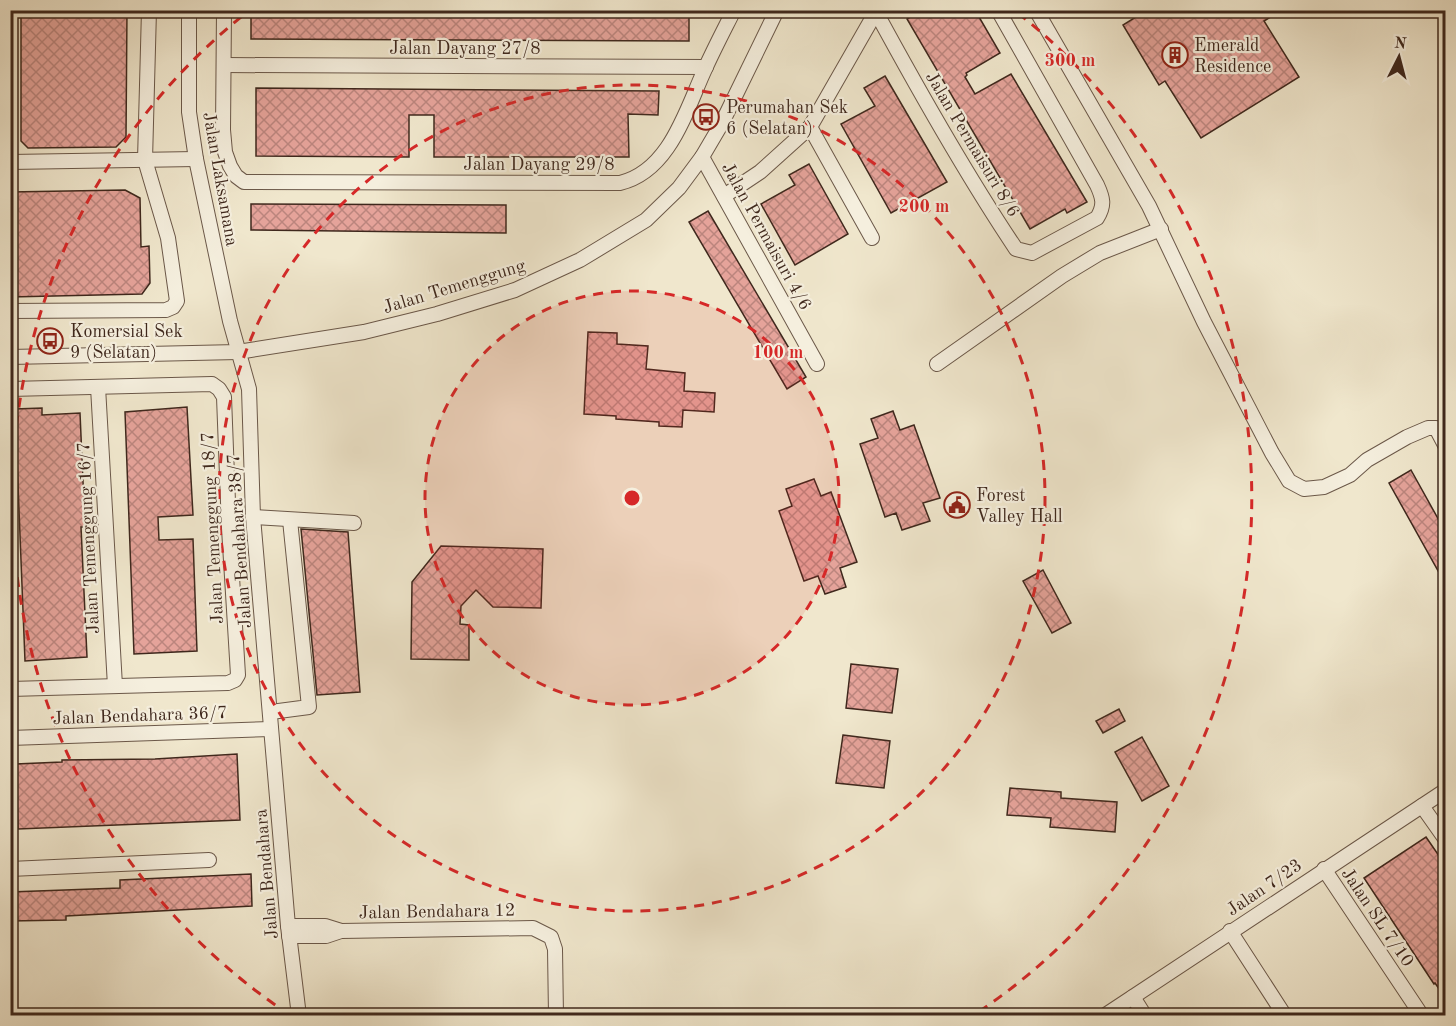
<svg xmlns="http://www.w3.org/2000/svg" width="1456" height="1026" viewBox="0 0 1456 1026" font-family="'Old Standard TT',serif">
	<defs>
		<pattern id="building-cross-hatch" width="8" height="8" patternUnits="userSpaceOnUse" patternTransform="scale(1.5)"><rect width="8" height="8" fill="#e5a39a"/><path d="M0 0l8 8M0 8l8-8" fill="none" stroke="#bb857d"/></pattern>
	</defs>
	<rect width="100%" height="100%" fill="#f0e7cd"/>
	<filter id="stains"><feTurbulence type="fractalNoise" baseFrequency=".00333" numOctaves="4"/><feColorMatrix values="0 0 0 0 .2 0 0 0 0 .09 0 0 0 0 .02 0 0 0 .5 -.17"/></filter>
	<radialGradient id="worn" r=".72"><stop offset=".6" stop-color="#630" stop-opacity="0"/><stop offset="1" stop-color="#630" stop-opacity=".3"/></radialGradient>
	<g fill="url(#building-cross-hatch)" stroke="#3f281d" stroke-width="1.5">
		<path d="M21 10H127L126 137 116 147 28 148 21 141Z"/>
		<path d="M921 10H975L1000 53 966 73 967 75 965 77 975 94 1011 74 1087 202 1067 213 1065 209 1030 229 907 19Z"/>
		<path d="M1147 10H1282L1264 21 1299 77 1201 138 1165 81 1159 85 1123 25Z"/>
		<path d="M251 12 599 17 689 15V41L251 39Z"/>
		<path d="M885 76 947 182 891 213 841 124 875 106 864 88Z"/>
		<path d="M256 88 659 91 658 115 628 114 629 157H434V115H409V157L256 156Z"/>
		<path d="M809 164 848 234 795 265 761 204 795 185 789 175Z"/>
		<path d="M125 190 140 198 141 247 149 246 150 283 142 294 10 297V192Z"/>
		<path d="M251 204 506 205V233L251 230Z"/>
		<path d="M708 211 806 377 787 389 689 222Z"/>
		<path d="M588 332 617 333V344L648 346 646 369 685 373 684 391 715 393 714 412 683 410 682 427 659 426V422L616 419V416L584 414Z"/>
		<path d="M187 407 193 515 158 517 159 540 193 539 197 651 134 654 125 412Z"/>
		<path d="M42 408V415L80 413 85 527H81L87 657 25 661 15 409Z"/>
		<path d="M893 411 900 430 914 425 940 498 923 503 930 521 902 530 896 513 885 517 860 444 878 438 871 419Z"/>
		<path d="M1411 470 1446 533V585L1389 483Z"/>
		<path d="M814 479 821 496 831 492 857 562 840 568 846 587 825 594 818 576 804 581 779 511 792 506 786 489Z"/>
		<path d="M301 529 348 532 360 692 317 695Z"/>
		<path d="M441 546 543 549 541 608 493 607 476 590 461 606 460 624 469 625V660L411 659 412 582Z"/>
		<path d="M1043 570 1071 623 1052 633 1023 581Z"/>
		<path d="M851 664 898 669 892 713 846 708Z"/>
		<path d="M1119 709 1125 721 1103 733 1096 721Z"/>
		<path d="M843 735 890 741 884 788 836 783Z"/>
		<path d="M1142 737 1169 786 1142 801 1115 752Z"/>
		<path d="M237 754 240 820 18 829 16 764 62 762V760L155 759Z"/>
		<path d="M1010 788 1061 792V798L1117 802 1115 832 1050 827 1051 818 1007 815Z"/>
		<path d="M1426 837 1446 866V999L1435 983 1434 984 1364 878Z"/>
		<path d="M251 874 252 906 66 916V920L10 921V892L120 888V880Z"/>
	</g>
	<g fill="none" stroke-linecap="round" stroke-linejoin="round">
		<g stroke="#6b5849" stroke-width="16">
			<g id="minor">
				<path d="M189 10V112L196 159 230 321 249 389 253 517 288 926 299 1016"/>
				<path d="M224 10 223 130 225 152 230 166 236 176 244 182 620 183C670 171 686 110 705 69 714 49 724 30 734 10"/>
				<path d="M1036 10 1149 206 1204 322 1272 453 1289 481 1304 489 1324 487 1350 475 1367 460 1407 437 1428 428H1436L1446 447"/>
				<path d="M876 12C920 93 965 173 1016 249L1032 253 1097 218C1105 205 1103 198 1097 185L998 10"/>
				<path d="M224 65 706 67"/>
				<path d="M810 127 872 238"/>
				<path d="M702 157 817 364"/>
				<path d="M10 162 196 159"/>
				<path d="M724 196 760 172 810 127 877 10"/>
				<path d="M10 311 166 310 173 307 177 301 168 238 145 160 149 10"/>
				<path d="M10 357 238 352 364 332 437 314 515 290 580 260 646 220 679 188 702 157 722 123 777 10"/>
				<path d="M937 364 1062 276 1100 253 1161 229"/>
				<path d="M98 387 115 686"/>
				<path d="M10 389 212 384 219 389 224 397 229 528 238 675 235 680 228 683 10 689"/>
				<path d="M253 517 354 523"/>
				<path d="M271 712 309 707 290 520"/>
				<path d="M10 738 271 729"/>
				<path d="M1422 806 1446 840"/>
				<path d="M10 869 209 860"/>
				<path d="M1324 869 1422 1016"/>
				<path d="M288 926H325L341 931 533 928 551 937 555 949 556 1016"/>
				<path d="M1230 931 1285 1016"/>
				<path d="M289 936H326L341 931"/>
				<path d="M1133 997 1145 1016"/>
				<path d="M1104 1016 1446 790"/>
			</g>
		</g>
		<use href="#minor" stroke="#f5efde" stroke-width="14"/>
	</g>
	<circle cx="632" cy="498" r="207" fill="#d62828" fill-opacity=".12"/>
	<g fill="none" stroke="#d62828" stroke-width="3" stroke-dasharray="10 8">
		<circle cx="632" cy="498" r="207"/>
		<circle cx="632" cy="498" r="413"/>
		<path d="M290 1015A620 620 0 0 1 246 13M1018 13A620 620 0 0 1 974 1015"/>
	</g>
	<defs>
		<g id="building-ring" transform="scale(1.35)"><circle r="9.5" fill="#f5efde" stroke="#8f2418" stroke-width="1.5"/><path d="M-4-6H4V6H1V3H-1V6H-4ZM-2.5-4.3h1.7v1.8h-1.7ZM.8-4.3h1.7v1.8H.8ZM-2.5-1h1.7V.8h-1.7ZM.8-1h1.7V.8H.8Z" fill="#8f2418"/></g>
		<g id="bus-ring" transform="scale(1.35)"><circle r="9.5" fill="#f5efde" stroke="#8f2418" stroke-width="1.5"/><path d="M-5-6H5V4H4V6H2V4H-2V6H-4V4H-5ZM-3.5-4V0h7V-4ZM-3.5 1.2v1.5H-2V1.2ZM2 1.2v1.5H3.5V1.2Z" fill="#8f2418"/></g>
		<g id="civic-ring" transform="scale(1.35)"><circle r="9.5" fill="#f5efde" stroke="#8f2418" stroke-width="1.5"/><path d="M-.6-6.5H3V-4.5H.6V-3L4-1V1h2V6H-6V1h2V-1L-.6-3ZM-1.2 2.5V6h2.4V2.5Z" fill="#8f2418"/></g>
	</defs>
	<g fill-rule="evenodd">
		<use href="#building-ring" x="1175" y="55"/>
		<use href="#bus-ring" x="706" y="117"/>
		<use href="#bus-ring" x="50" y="341"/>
		<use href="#civic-ring" x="957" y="505"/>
	</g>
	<g text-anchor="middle" stroke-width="4.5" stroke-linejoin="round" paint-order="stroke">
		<g font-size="18" fill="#3f281d" stroke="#f5efde" text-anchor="start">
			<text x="1194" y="51">Emerald<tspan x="1194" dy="21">Residence</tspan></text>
			<text x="726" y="113">Perumahan Sek<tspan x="726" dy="21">6 (Selatan)</tspan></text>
			<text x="70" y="337">Komersial Sek<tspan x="70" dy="21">9 (Selatan)</tspan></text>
			<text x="976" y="501">Forest<tspan x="976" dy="21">Valley Hall</tspan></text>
		</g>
		<g font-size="18" fill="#3f281d" stroke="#f5efde">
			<text x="465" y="54">Jalan Dayang 27/8</text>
			<text transform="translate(973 144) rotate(59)" y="6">Jalan Permaisuri 8/6</text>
			<text x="539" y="170">Jalan Dayang 29/8</text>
			<text transform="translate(221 179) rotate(80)" y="6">Jalan Laksamana</text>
			<text transform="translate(767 236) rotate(61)" y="6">Jalan Permaisuri 4/6</text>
			<text transform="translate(454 286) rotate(-17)" y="6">Jalan Temenggung</text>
			<text transform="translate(212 528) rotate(-93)" y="6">Jalan Temenggung 18/7</text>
			<text transform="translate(88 538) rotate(-93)" y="6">Jalan Temenggung 16/7</text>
			<text transform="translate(239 541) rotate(-94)" y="6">Jalan Bendahara 38/7</text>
			<text transform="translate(140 715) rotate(-2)" y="6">Jalan Bendahara 36/7</text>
			<text transform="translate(266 874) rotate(-95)" y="6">Jalan Bendahara</text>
			<text transform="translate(1264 887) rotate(-34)" y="6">Jalan 7/23</text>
			<text transform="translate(437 911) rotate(-1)" y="6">Jalan Bendahara 12</text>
			<text transform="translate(1378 917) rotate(56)" y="6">Jalan SL 7/10</text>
		</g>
	</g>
	<circle cx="632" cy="498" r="9" fill="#d62828" stroke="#f5efde" stroke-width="3"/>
	<g font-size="18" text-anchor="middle" font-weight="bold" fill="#d62828" stroke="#f5efde" stroke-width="4.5" stroke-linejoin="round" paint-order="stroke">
		<text x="1070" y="66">300 m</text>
		<text x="924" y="212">200 m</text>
		<text x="778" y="358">100 m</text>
	</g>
	<rect width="1456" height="1026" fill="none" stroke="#f0e7cd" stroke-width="36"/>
	<rect x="12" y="12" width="1432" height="1002" fill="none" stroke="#3f281d" stroke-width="3"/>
	<rect x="18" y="18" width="1420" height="990" fill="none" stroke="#3f281d" stroke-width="1.5"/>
	<g transform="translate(1399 57) rotate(6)" stroke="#f5efde" stroke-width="4.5" paint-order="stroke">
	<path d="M0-4.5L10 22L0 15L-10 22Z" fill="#3f281d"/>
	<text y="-9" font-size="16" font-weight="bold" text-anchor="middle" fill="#3f281d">N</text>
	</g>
	<rect width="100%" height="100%" filter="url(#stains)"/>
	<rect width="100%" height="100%" fill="url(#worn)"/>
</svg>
